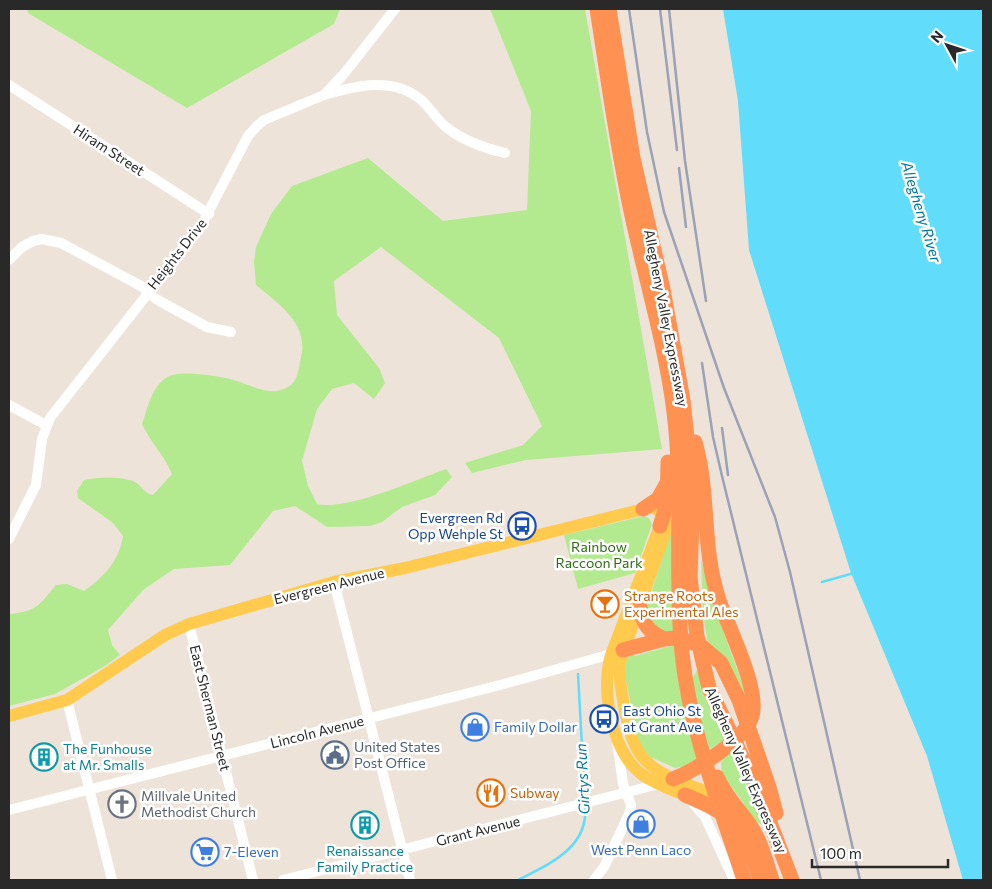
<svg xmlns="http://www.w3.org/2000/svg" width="992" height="889" viewBox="0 0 992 889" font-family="Commissioner,sans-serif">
	<rect width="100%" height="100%" fill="#ede3d9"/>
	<g fill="#b4ea8f">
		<path d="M27 9H340L334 24 187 108 28 13Z"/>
		<path d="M490 9H585L662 449 526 460 472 473 465 463 523 445 542 426 499 338 381 247 334 281 337 315 379 368 385 383 374 399 354 383 332 389 317 409 302 461 308 486 317 504C347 511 415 480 446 469L452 477 435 495 402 507 382 522 370 526 327 527 295 506 273 511 230 565 174 569 143 590 108 630 112 645 120 655 105 666 55 694 9 706V614C38 611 38 606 56 585L67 584 84 591C104 577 119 561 123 536L113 523 78 498 77 491 84 480C99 477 118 476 133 481 141 484 144 494 153 495L172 474C165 456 150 442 142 424 147 410 152 386 166 378 180 369 218 376 233 380 250 384 269 398 288 387 298 382 299 367 301 357 309 324 279 304 256 285L254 262 256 247 271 214 292 186 368 158 443 221 527 210 531 111Z"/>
		<path d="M674 494 673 635 667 634 648 621 647 606 670 534 669 513Z"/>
		<path d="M644 516 649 518 652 524 635 573 578 589 564 535Z"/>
		<path d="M701 559 714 607 744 688 746 703 708 646 703 613Z"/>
		<path d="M674 645 692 680 697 670 711 711 725 739 685 766 675 768 653 758 650 760 638 742 624 670 627 654 632 653 635 656Z"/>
		<path d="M730 750 760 812 762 825 753 819 740 798 722 775 721 762Z"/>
	</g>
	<path fill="#61dcfb" d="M723 9H982L983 12V880H963L927 756 851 573 749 250 738 101Z"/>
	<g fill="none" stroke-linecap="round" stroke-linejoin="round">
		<g stroke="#61dcfb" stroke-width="2.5">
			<path d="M822 582 854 573"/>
			<path d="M578 674 585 801"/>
			<path d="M518 880C549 864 589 848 585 806"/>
		</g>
		<g stroke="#fff" stroke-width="10">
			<path d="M9 85 209 214"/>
			<path d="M324 95C355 86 392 76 420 99 430 107 436 119 446 127 463 141 484 148 505 153"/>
			<path d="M9 260 22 247 33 241 42 239 61 243 141 286 156 299 207 327 231 332"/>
			<path d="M9 405 46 425"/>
			<path d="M9 539 36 485 42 439 50 418 201 226 248 136 256 127 264 120 324 95 343 75 395 9"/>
			<path d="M334 582 410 880"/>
			<path d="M189 624 253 880"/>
			<path d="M67 700 112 880"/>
			<path d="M691 801 705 817 734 880"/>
			<path d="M9 810 504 684 615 653"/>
			<path d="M283 880 659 784"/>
			<path d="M594 880 604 867 630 812 631 805 623 784 617 741"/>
		</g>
		<g stroke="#ffca4d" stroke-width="12">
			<path d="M660 526 611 655C601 689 611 749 640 773 653 783 670 789 685 795"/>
			<path d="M9 716 67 700 165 635 189 624 334 582 405 568 652 507C663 512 668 518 666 530L619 665C619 681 622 695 625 711 633 747 638 763 674 779 689 786 706 790 721 799"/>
		</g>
		<g stroke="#ff9252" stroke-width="15">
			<path d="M597 9C608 78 617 147 632 216 646 281 666 346 674 412 684 492 674 572 682 653 690 732 720 805 744 880"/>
			<path d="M609 9 633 158 663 289 683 400 693 494 690 577 697 636 709 688 754 781 792 880"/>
			<path d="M643 509 658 499 667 483"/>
			<path d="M660 526 667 504 668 462"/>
			<path d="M640 606C642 624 648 631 664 639"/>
			<path d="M623 650 664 639 677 638 700 645 721 663 739 700 769 787 776 813"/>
			<path d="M717 777C725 796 739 809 750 825 761 841 766 862 772 880"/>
			<path d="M673 779C696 770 745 740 752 716 760 689 728 627 719 600 701 546 710 494 695 442"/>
			<path d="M685 795C738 817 742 826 760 880"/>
		</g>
		<g stroke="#9ba1b6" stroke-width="2.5">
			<path d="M629 9 647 132 664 212 724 388 775 517 790 572 860 880"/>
			<path d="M660 9 677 150"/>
			<path d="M669 9 685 161 706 301"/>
			<path d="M679 168 686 227"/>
			<path d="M702 363 713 437 722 476 821 880"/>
			<path d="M722 428 728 475"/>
		</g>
	</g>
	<defs>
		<g id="bus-ring" transform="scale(1.4375)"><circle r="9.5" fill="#fff" stroke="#1a4fb4" stroke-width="1.5"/><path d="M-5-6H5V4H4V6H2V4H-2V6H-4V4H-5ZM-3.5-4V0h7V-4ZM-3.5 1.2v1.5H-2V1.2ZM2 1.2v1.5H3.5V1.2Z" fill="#1a4fb4"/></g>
		<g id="bar-ring" transform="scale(1.4375)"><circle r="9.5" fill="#fff" stroke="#e8710a" stroke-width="1.5"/><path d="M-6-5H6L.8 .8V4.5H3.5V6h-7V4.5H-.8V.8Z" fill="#e8710a"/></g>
		<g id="shop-ring" transform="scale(1.4375)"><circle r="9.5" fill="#fff" stroke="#3f7fe0" stroke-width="1.5"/><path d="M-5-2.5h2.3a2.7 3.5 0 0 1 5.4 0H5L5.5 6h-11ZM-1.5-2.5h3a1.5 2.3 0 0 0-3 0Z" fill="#3f7fe0"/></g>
		<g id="civic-ring" transform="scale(1.4375)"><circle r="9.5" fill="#fff" stroke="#5c6f8a" stroke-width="1.5"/><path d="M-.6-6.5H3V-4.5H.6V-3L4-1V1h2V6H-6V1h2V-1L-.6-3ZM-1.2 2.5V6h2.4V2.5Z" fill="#5c6f8a"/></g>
		<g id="building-ring" transform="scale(1.4375)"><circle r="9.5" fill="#fff" stroke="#0f9aa8" stroke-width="1.5"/><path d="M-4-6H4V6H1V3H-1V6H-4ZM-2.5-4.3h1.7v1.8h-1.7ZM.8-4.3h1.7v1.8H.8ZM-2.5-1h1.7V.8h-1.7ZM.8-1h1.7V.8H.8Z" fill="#0f9aa8"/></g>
		<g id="restaurant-ring" transform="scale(1.4375)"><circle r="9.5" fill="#fff" stroke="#e8710a" stroke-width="1.5"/><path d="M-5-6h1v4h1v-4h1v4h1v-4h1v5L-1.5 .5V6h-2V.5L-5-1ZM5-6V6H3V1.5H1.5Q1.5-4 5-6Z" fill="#e8710a"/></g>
		<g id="church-ring" transform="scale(1.4375)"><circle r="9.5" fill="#fff" stroke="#6b7280" stroke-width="1.5"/><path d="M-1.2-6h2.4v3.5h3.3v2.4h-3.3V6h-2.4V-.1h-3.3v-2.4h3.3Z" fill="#6b7280"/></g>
		<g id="supermarket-ring" transform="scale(1.4375)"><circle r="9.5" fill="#fff" stroke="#3f7fe0" stroke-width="1.5"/><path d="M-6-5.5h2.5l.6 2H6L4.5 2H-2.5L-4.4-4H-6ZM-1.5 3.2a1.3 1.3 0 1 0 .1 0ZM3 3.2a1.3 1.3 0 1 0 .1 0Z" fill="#3f7fe0"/></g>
	</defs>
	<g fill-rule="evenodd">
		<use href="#bus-ring" x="522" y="526"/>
		<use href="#bar-ring" x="605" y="604"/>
		<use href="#bus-ring" x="604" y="719"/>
		<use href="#shop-ring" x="475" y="727"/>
		<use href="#civic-ring" x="335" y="755"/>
		<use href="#building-ring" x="44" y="757"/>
		<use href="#restaurant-ring" x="491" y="793"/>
		<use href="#church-ring" x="122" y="804"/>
		<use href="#shop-ring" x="641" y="824"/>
		<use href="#building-ring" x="365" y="825"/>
		<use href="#supermarket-ring" x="205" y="852"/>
	</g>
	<g text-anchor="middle" stroke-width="5" stroke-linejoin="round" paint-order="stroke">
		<g font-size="14" fill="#292929" stroke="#fff">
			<text transform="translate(109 150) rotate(33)" y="5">Hiram Street</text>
			<text transform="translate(177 254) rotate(-52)" y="5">Heights Drive</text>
			<text transform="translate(666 318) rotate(79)" y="5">Allegheny Valley Expressway</text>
			<text transform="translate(329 586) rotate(-14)" y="5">Evergreen Avenue</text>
			<text transform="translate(210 708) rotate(76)" y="5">East Sherman Street</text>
			<text transform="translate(317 732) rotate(-14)" y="5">Lincoln Avenue</text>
			<text transform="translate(746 770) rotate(66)" y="5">Allegheny Valley Expressway</text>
			<text transform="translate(478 831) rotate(-14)" y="5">Grant Avenue</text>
		</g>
		<g font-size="14" fill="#164399" stroke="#fff" text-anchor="end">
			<text x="503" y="523">Evergreen Rd<tspan x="503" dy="16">Opp Wehple St</tspan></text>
			<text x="623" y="716" text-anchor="start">East Ohio St<tspan x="623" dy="16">at Grant Ave</tspan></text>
		</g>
		<g font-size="14" fill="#2b6d12" stroke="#fff">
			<text x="599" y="552">Rainbow<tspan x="599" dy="16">Raccoon Park</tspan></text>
		</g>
		<g font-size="14" fill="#c56008" stroke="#fff" text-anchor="start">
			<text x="624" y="601">Strange Roots<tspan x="624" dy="16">Experimental Ales</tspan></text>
			<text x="510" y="798">Subway</text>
		</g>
		<g font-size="14" fill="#366cbe" stroke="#fff" text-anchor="start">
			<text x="494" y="732">Family Dollar</text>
			<text x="641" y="855" text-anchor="middle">West Penn Laco</text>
			<text x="224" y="857">7-Eleven</text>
		</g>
		<g font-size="14" fill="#4e5e75" stroke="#fff" text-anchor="start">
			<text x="354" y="752">United States<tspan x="354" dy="16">Post Office</tspan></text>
		</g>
		<g font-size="14" fill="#0d838f" stroke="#fff" text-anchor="start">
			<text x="63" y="754">The Funhouse<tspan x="63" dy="16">at Mr. Smalls</tspan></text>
			<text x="365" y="856" text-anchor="middle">Renaissance<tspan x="365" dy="16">Family Practice</tspan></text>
		</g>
		<g font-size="14" fill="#5b616d" stroke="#fff" text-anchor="start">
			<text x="141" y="801">Millvale United<tspan x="141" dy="16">Methodist Church</tspan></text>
		</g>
		<g font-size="15" font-style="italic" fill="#0078a6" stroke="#fff">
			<text transform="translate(921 212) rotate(73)" y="5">Allegheny River</text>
			<text transform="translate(583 779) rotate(-93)" y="5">Girtys Run</text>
		</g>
	</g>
	<rect width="992" height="889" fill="none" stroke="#292929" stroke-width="20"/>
	<g transform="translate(947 45) rotate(310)" stroke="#ffffff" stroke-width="4" paint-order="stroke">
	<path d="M0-4L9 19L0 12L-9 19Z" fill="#292929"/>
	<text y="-8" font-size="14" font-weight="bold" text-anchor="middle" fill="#292929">N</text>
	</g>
	<path d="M812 859v8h136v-8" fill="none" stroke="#292929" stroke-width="2.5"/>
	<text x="820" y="859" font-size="15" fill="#292929" stroke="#ffffff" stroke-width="4" paint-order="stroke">100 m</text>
</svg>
